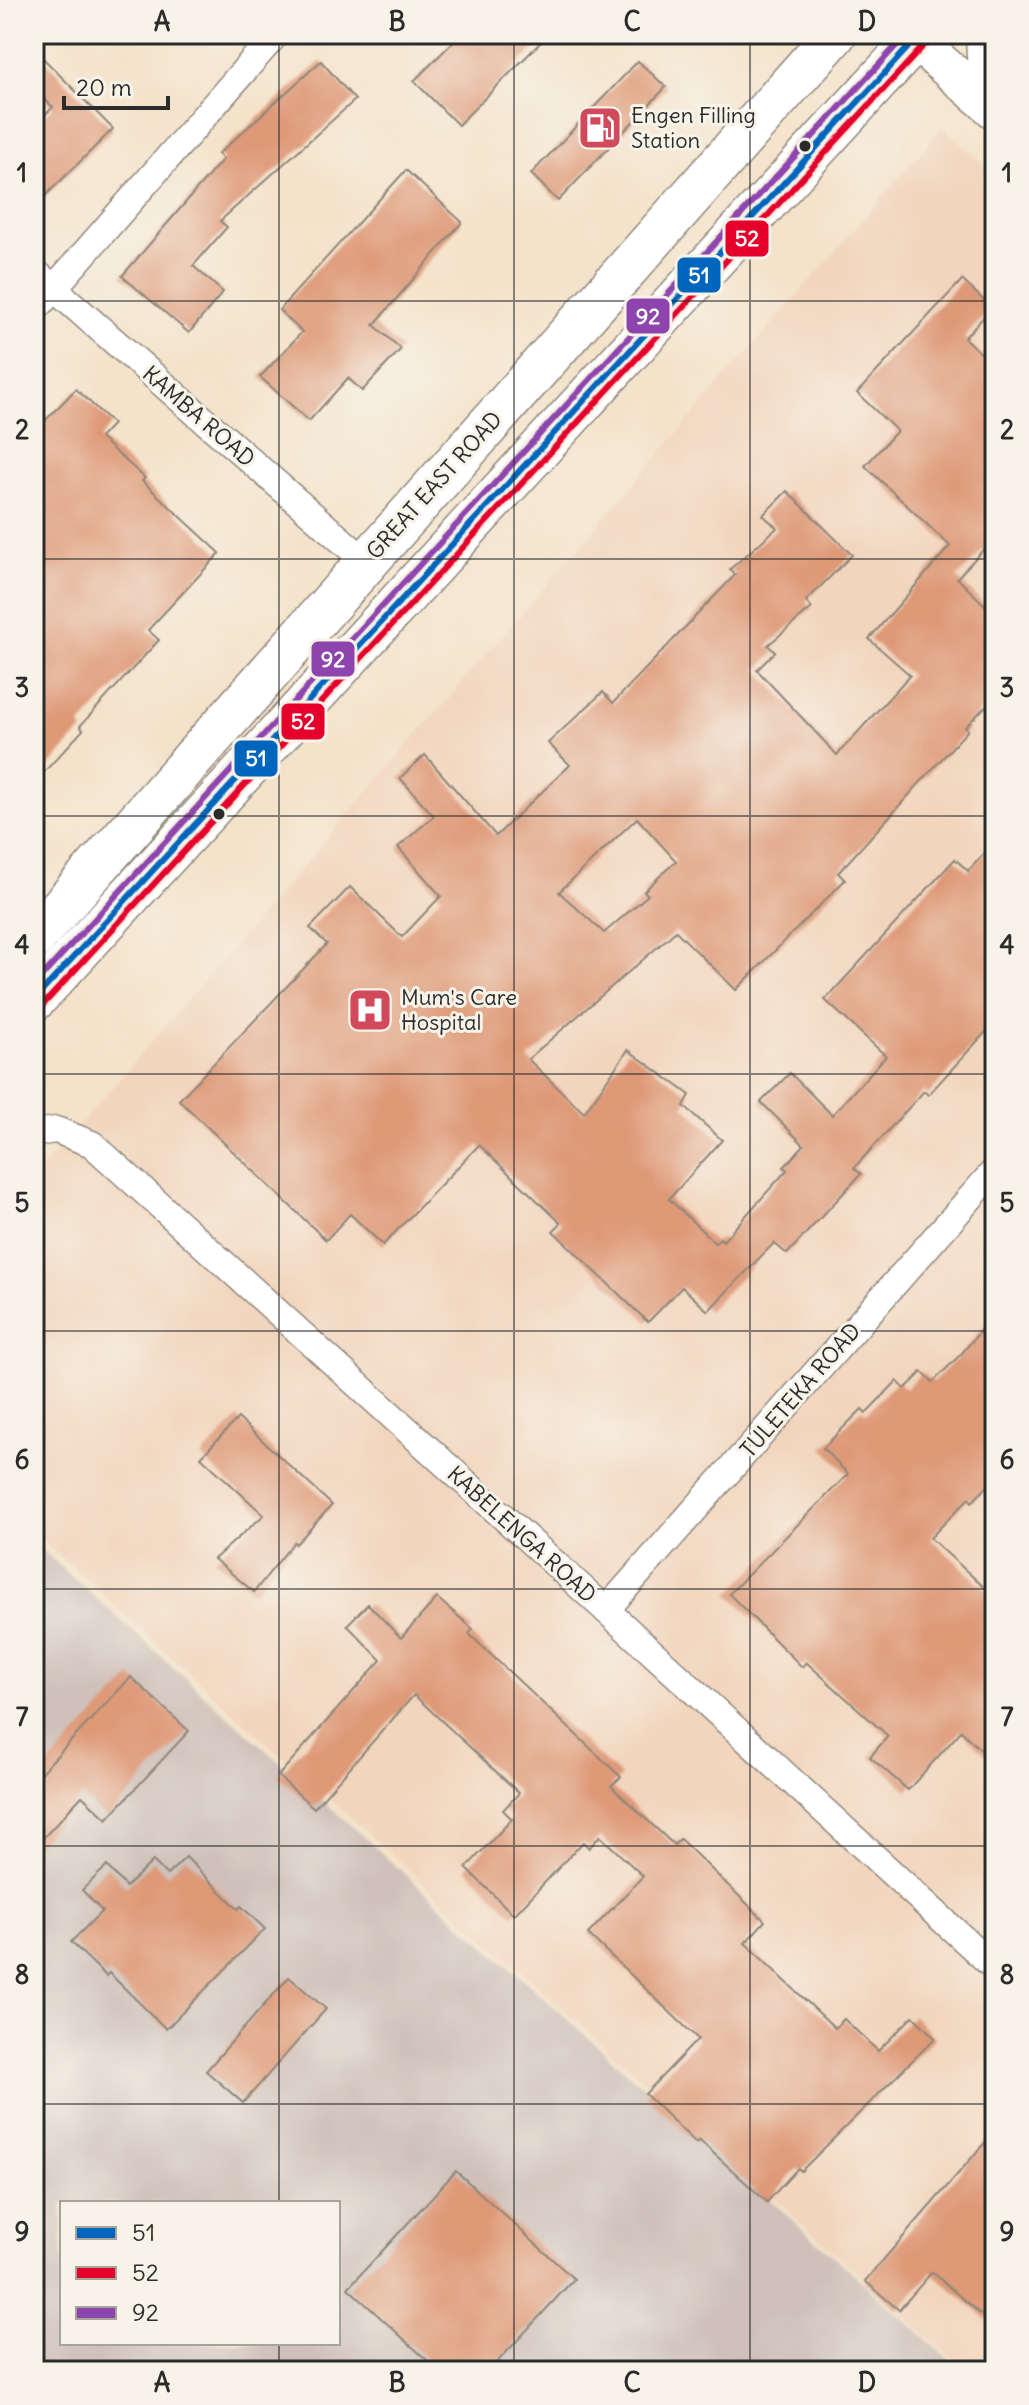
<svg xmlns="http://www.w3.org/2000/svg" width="1029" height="2405" viewBox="0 0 1029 2405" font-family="Delius,sans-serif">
	<rect width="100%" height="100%" fill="#f7f3e8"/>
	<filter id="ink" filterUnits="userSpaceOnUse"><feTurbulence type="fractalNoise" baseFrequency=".0125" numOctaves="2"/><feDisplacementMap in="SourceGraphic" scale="16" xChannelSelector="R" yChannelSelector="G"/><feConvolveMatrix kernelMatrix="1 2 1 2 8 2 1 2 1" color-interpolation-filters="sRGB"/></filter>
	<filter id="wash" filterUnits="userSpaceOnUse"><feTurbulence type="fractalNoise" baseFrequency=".006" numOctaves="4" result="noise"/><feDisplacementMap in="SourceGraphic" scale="32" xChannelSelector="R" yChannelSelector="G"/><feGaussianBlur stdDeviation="1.8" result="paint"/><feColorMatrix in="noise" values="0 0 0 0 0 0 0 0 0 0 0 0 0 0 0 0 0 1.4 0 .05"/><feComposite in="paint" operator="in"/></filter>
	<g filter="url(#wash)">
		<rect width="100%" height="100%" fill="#f4e3cb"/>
		<path fill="#f2d5bd" d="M943 127 995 173V2371H966L34 1533V1177Z"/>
		<path fill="#cfc1ba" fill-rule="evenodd" d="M34 1543 962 2371H34ZM62 2203H338V2343H62Z"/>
		<g id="blocks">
			<g fill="#de9977" fill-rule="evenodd">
				<path d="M461 34H549L458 125 414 81Z"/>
				<path d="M34 49 113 129 34 207V126L53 107 34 89Z"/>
				<path d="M321 61 355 100 220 221 227 227 193 266 223 292 189 333 122 276 223 159 218 154Z"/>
				<path d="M638 61 666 87 558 201 531 174Z"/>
				<path d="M406 170 462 222 374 325 401 349 362 391 348 378 309 421 260 377 302 332 279 310Z"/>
				<path d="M962 280 992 308 964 338 995 366V537L957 578 995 615V697L965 727 968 730 838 873 845 880 736 990 676 931 528 1059 584 1113 628 1050 690 1095 684 1106 722 1140 669 1199 715 1243 720 1238 723 1241 787 1170 784 1167 804 1145 761 1102 790 1073 832 1115 886 1056 825 1000 955 859 968 871 995 842V1022L928 1095 924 1091 854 1168 861 1174 787 1254 774 1243 708 1311 682 1287 648 1322 553 1231 561 1223 479 1145 383 1245 350 1214 326 1240 179 1100 327 944 310 928 350 887 402 937 441 896 398 847 434 816 400 778 425 755 496 836 570 765 548 743 603 692 613 703 735 575 730 569 777 528 763 515 787 491 852 555 806 601 812 608 768 645 775 652 757 670 837 755 910 675 869 639 950 546 865 466 897 431 857 393ZM637 818 676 861 644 891 648 895 604 933 559 892Z"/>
				<path d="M76 389 113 424 100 438 145 478 142 481 220 553 148 630 159 640 80 726 83 730 34 783V432Z"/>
				<path d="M995 1313V1479L972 1502 969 1498 930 1538 995 1597V1764L961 1731 908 1790 870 1757 888 1736 806 1662 802 1667 729 1594 848 1474 823 1448 862 1409 866 1413 897 1381 905 1389 922 1372 933 1382 962 1353Z"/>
				<path d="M238 1418 332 1505 296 1544 294 1542 254 1592 214 1559 264 1515 201 1457Z"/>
				<path d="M437 1598 473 1629 469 1634 621 1777 611 1786 674 1845 680 1839 765 1921 745 1943 835 2028 844 2019 878 2051 913 2016 935 2038 801 2171 798 2168 767 2202 699 2140 696 2143 645 2094 698 2039 588 1934 643 1876 600 1836 589 1848 583 1842 514 1915 466 1868 512 1819 503 1810 519 1793 414 1695 314 1808 278 1776 381 1660 347 1625 368 1604 401 1638Z"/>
				<path d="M131 1677 189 1731 107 1819 82 1796 34 1848V1780Z"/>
				<path d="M186 1857 238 1909 241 1906 265 1929 166 2029 109 1973 106 1976 71 1942 102 1911 82 1890 107 1866 126 1887 153 1861 167 1875Z"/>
				<path d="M289 1977 326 2009 243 2103 206 2071Z"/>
				<path d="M995 2131V2327L932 2272 899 2310 865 2281Z"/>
				<path d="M456 2171 574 2279 489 2371H439L348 2288Z"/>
			</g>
		</g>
	</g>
	<g filter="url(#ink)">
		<use href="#blocks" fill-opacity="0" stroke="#90877b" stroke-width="2"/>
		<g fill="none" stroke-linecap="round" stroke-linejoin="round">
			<g stroke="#90877b" stroke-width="29">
				<g id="street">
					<path d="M34 271 365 561"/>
					<path d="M34 311 276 34"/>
					<path d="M34 1133 56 1130 92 1144 606 1610 995 1968"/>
					<path d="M606 1610 995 1170"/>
				</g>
			</g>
			<g stroke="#90877b" stroke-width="41">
				<path id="secondary" d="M908 34 995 110"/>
			</g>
			<g stroke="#90877b" stroke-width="45">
				<g id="primary">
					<path d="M987 34 988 56 995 76"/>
					<path d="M34 938 835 34"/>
					<path d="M34 1000 921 34"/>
				</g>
			</g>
			<use href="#street" stroke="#fff" stroke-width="26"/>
			<use href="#secondary" stroke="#fff" stroke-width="38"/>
			<use href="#primary" stroke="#fff" stroke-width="42"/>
			<g stroke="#f7f3e8" stroke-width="12">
				<path id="bus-1" d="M34 1000 915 40 908 34"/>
			</g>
			<g stroke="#f7f3e8" stroke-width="12">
				<path id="bus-2" d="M41 1007 928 41"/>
			</g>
			<g stroke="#f7f3e8" stroke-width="12">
				<path id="bus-3" d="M34 985 907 34"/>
			</g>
			<use href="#bus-1" stroke="#0065bd" stroke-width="6"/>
			<use href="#bus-2" stroke="#e4002b" stroke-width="6"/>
			<use href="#bus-3" stroke="#8e44ad" stroke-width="6"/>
		</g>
	</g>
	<path fill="none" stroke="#2b2b2b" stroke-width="2" stroke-opacity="0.55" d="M279 34V2203M514 34V2371M750 34V2371M34 301H995M34 559H995M34 816H995M34 1074H995M34 1331H995M34 1589H995M34 1846H995M34 2104H995M279 2343V2371"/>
	<defs>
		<g id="fuel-square" transform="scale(2.3)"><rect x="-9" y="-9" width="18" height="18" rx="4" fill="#d1495b" stroke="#f7f3e8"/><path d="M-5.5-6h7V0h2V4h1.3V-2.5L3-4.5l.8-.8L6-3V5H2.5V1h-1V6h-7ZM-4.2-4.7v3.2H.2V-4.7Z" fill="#fff"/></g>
		<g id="hospital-square" transform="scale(2.3)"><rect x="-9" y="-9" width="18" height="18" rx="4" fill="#d1495b" stroke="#f7f3e8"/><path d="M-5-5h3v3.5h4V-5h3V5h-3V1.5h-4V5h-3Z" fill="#fff"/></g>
	</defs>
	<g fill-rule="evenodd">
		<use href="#fuel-square" x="600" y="128"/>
		<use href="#hospital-square" x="370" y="1010"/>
	</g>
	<g fill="#2b2b2b" stroke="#f7f3e8" stroke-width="3">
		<circle cx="805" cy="146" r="7"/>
		<circle cx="219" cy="814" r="7"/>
	</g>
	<g text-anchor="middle" stroke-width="6" stroke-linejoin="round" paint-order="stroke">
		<g font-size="22" fill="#2b2b2b" stroke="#f7f3e8" text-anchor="start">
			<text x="631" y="123">Engen Filling<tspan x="631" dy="25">Station</tspan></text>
			<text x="401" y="1005">Mum's Care<tspan x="401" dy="25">Hospital</tspan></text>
		</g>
		<g font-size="22" fill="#2b2b2b" stroke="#f7f3e8">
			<text transform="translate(199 416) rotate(41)" y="8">KAMBA ROAD</text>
			<text transform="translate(434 485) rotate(-48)" y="8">GREAT EAST ROAD</text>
			<text transform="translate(800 1390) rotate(-49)" y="8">TULETEKA ROAD</text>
			<text transform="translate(522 1534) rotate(42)" y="8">KABELENGA ROAD</text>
		</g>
	</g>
	<g stroke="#f7f3e8" stroke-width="3">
		<rect x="724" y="219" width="46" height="39" rx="8" fill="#e4002b"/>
		<rect x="676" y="256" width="46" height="38" rx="8" fill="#0065bd"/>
		<rect x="625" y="297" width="46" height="38" rx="8" fill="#8e44ad"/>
		<rect x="310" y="640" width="46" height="38" rx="8" fill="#8e44ad"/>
		<rect x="280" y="702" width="46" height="39" rx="8" fill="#e4002b"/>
		<rect x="233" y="739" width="46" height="39" rx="8" fill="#0065bd"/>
	</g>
	<g font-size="22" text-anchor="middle" font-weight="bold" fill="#fff">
		<text x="747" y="246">52</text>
		<text x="699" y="283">51</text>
		<text x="648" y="324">92</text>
		<text x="333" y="667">92</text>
		<text x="303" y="729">52</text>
		<text x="256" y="766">51</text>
	</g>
	<rect width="1029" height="2405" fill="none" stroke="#f7f3e8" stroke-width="88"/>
	<rect x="60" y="2201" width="280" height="144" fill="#f7f3e8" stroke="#a5a39c" stroke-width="2"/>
	<rect x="76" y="2227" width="40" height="12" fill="#0065bd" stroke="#a5a39c" stroke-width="2"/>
	<text x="132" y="2241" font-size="24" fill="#2b2b2b">51</text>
	<rect x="76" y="2267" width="40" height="12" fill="#e4002b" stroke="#a5a39c" stroke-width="2"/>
	<text x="132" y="2281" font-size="24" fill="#2b2b2b">52</text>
	<rect x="76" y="2307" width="40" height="12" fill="#8e44ad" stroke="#a5a39c" stroke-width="2"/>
	<text x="132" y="2321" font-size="24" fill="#2b2b2b">92</text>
	<path d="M64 96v12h104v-12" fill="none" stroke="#2b2b2b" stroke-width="4"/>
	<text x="76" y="96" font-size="24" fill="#2b2b2b" stroke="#f7f3e8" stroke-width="6" paint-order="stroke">20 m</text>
	<rect x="44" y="44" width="941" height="2317" fill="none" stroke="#2b2b2b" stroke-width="3"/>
	<g font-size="26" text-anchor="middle" font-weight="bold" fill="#2b2b2b">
		<text x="162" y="31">A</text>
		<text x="397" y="31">B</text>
		<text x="632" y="31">C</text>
		<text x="867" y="31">D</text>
		<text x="22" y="182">1</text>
		<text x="1007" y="182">1</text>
		<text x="22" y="439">2</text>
		<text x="1007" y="439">2</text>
		<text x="22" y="697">3</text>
		<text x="1007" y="697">3</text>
		<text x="22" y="954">4</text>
		<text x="1007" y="954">4</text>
		<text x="22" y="1212">5</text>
		<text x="1007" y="1212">5</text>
		<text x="22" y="1469">6</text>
		<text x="1007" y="1469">6</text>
		<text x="22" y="1726">7</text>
		<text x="1007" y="1726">7</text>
		<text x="22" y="1984">8</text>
		<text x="1007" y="1984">8</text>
		<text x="22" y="2241">9</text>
		<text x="1007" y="2241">9</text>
		<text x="162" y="2392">A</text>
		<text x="397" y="2392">B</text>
		<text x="632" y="2392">C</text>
		<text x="867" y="2392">D</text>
	</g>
</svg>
